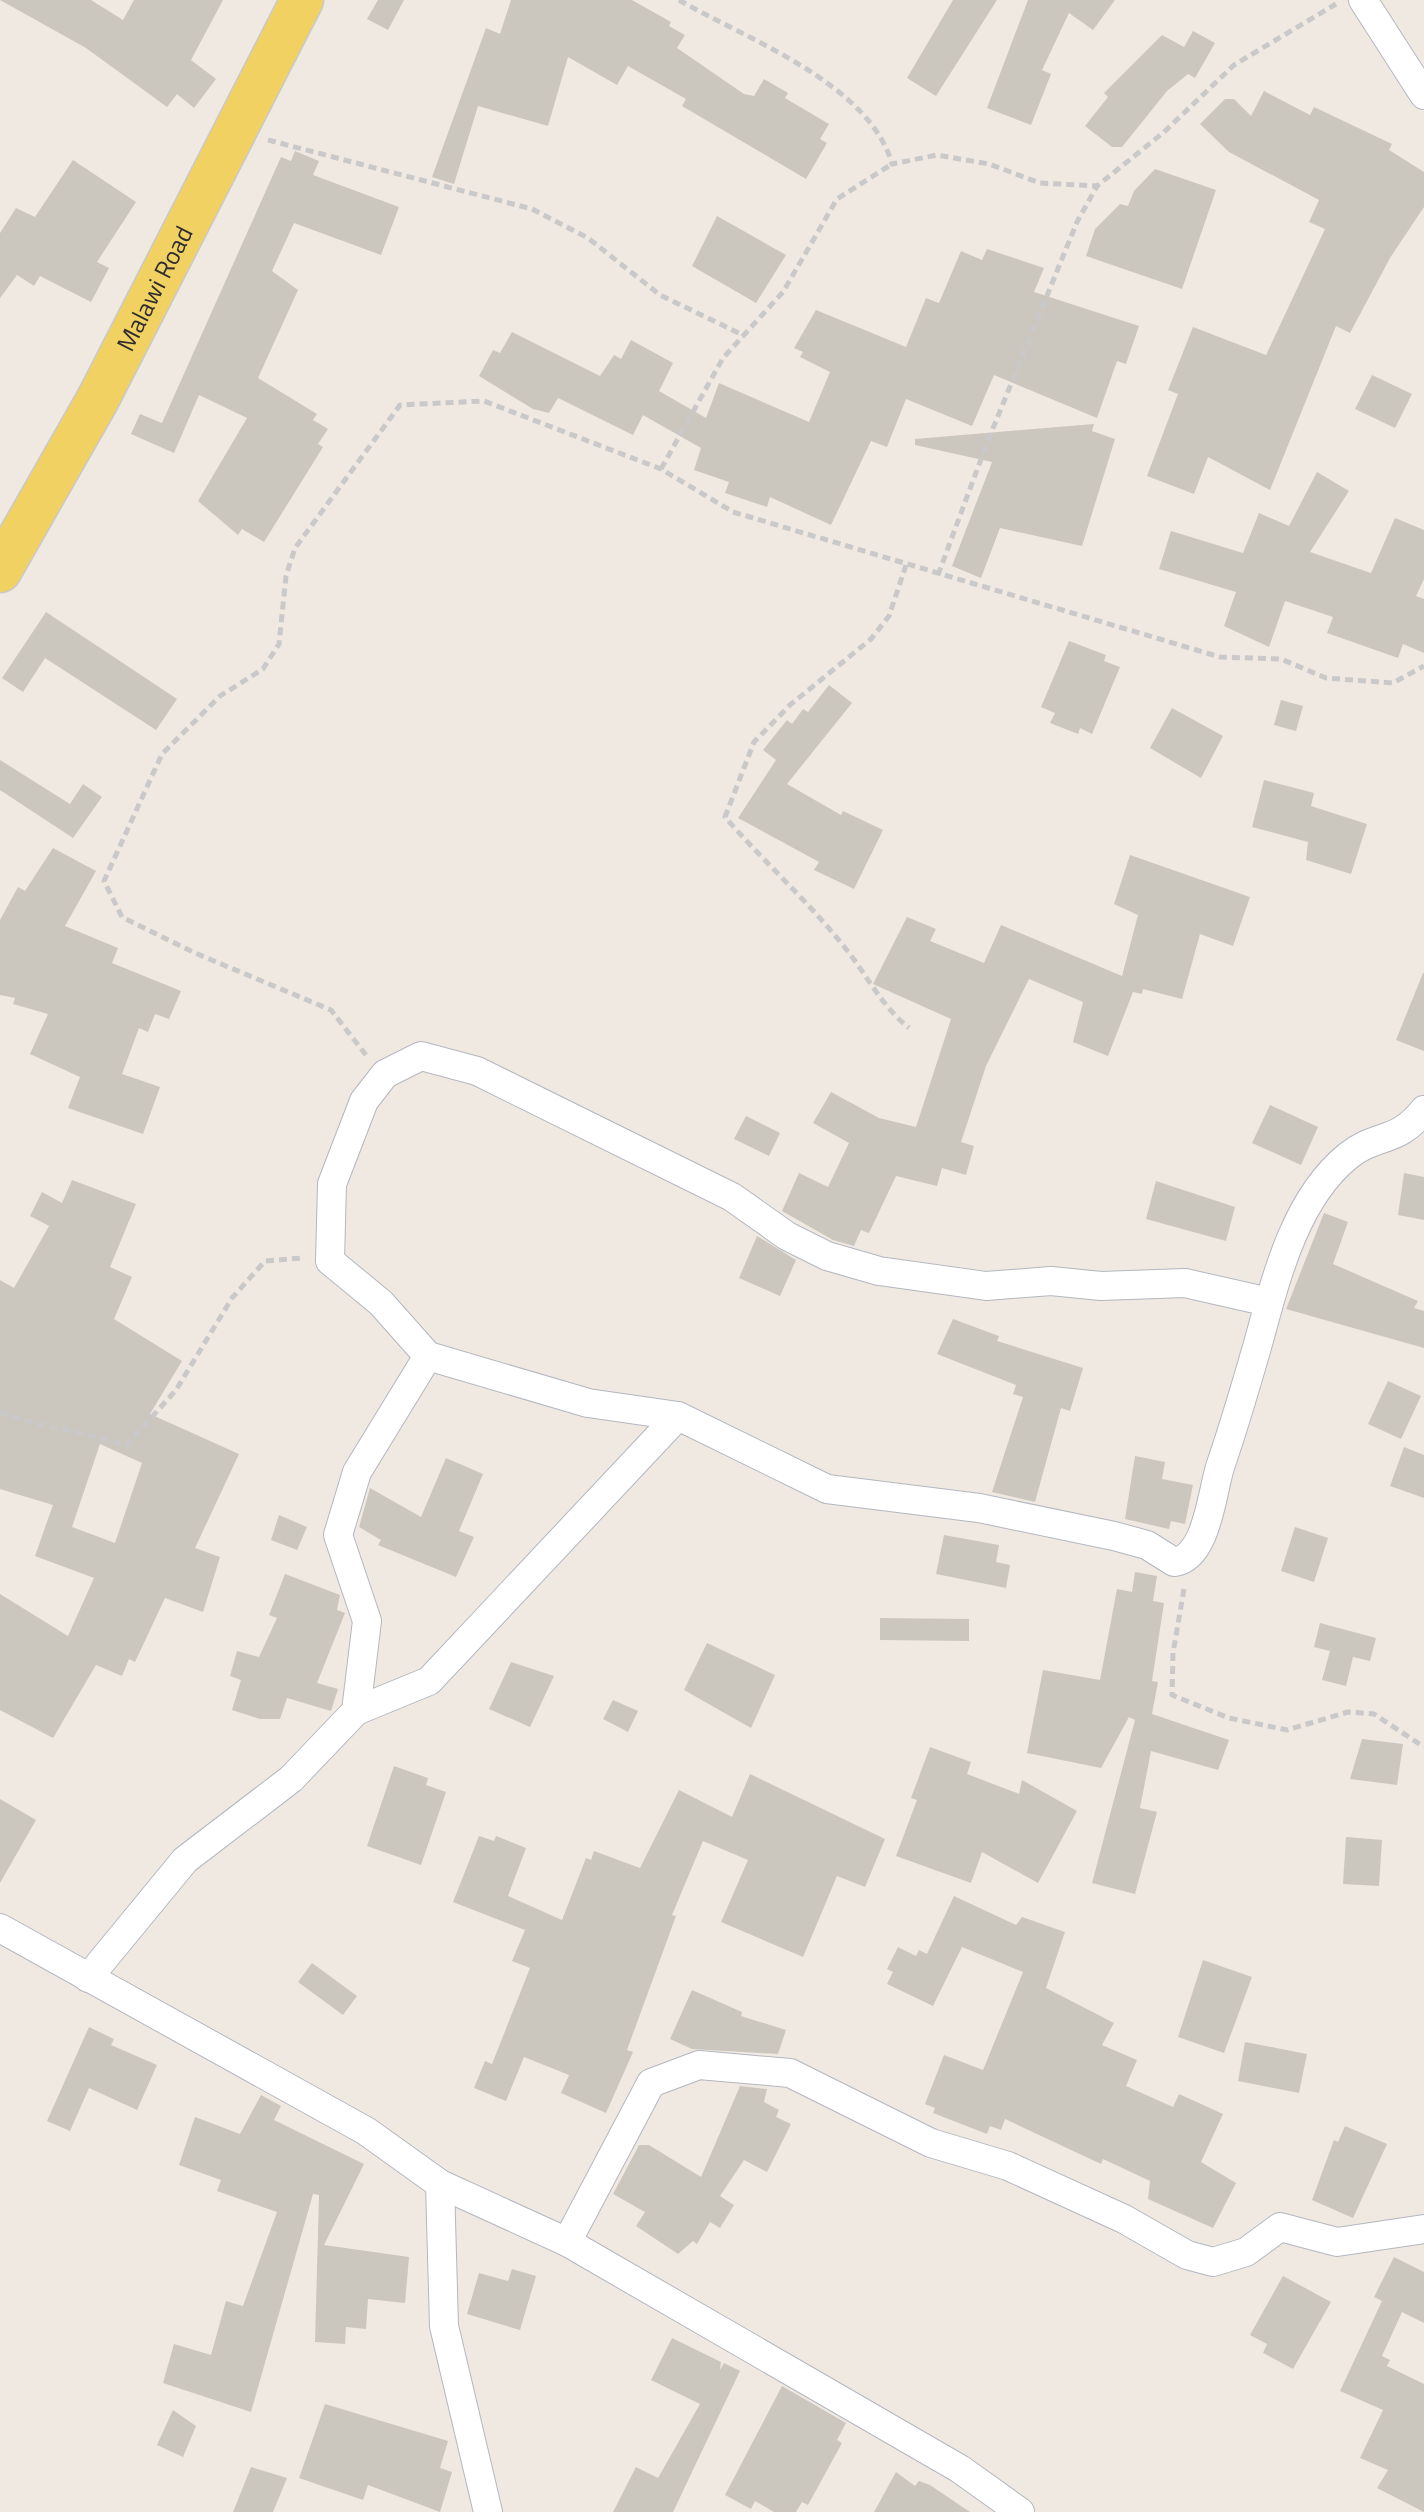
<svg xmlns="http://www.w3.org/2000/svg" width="1424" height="2512" viewBox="0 0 1424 2512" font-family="'Titillium Web',sans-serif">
	<rect width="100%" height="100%" fill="#efe9e1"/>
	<g fill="#cbc7bf" fill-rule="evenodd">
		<path d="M0 0H91L123 20 134 0H223L191 60 216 79 194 108 177 94 167 107 86 48Z"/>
		<path d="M378 0H404L388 30 367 19Z"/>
		<path d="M511 0H632L671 22 669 26 685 35 677 48 744 94 754 96 764 79 788 93 785 98 829 124 820 139 827 143 806 179 682 106 686 99 628 66 617 85 568 57 548 126 478 106 454 184 432 177 486 28 500 34Z"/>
		<path d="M953 0H997L936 96 907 78Z"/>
		<path d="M1028 0H1115L1093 30 1069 13 1042 70 1051 74 1031 125 987 108Z"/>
		<path d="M1193 31 1215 43 1195 78 1188 74 1167 91 1122 147H1112L1085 126 1108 97 1104 93 1162 35 1184 47Z"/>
		<path d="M1264 91 1310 115 1314 107 1392 144 1389 150 1424 172V207L1390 258 1350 333 1336 326 1270 490 1208 457 1194 494 1147 476 1178 394 1168 390 1193 327 1266 355 1325 229 1309 222 1319 200 1229 152 1200 124 1225 99H1234L1251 116Z"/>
		<path d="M295 151 319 161 313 175 399 207 381 255 294 223 272 271 298 290 258 378 317 414 313 420 328 429 318 444 323 447 264 542 242 529 238 535 198 501 247 418 199 395 174 453 131 434 140 414 162 423 281 157 291 161Z"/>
		<path d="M73 160 136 202 97 262 109 268 91 302 40 276 34 286 17 275 0 298V233L16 208 35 217Z"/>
		<path d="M1155 169 1216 190 1182 289 1086 256 1095 229 1120 204 1128 206 1134 191Z"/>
		<path d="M717 216 786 255 756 303 692 266Z"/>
		<path d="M987 249 1044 268 1034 292 1139 326 1126 364 1117 361 1097 418 994 375 972 426 906 399 887 447 871 441 831 525 770 497 767 507 725 493 729 482 694 470 701 448 643 415 633 435 558 398 549 413 533 409 479 376 493 350 500 353 512 332 600 376 614 355 621 359 631 340 673 363 659 391 706 418 719 383 809 422 830 372 800 357 803 352 794 348 816 310 906 347 926 298 939 303 961 251 982 260Z"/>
		<path d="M1372 375 1412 394 1395 428 1355 409Z"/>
		<path d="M1094 424 1092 431 1115 439 1082 546 1000 528 981 578 952 566 992 462 915 445V439Z"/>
		<path d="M1317 472 1349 491 1310 552 1371 573 1395 518 1424 530V579L1416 596 1424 599V653L1403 644 1398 658 1327 633 1333 617 1285 601 1269 647 1224 626 1236 592 1159 569 1171 531 1243 553 1259 513 1289 526Z"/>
		<path d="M46 612 177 699 156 730 45 658 23 692 2 678Z"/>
		<path d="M1069 641 1106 655 1104 661 1120 667 1092 734 1080 728 1078 734 1050 723 1055 713 1041 707Z"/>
		<path d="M829 685 852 703 787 784 841 815 843 811 883 830 854 889 814 870 819 862 738 818 776 760 763 750 787 720 792 724 803 709 808 712Z"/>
		<path d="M1281 700 1303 706 1296 731 1274 725Z"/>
		<path d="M1172 708 1223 736 1201 778 1150 748Z"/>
		<path d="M0 760 70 804 83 784 102 797 73 838 0 790Z"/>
		<path d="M1264 780 1314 793 1311 806 1367 824 1351 874 1306 860 1308 842 1252 827Z"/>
		<path d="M53 848 96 871 65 926 118 948 112 963 181 991 169 1019 155 1014 148 1032 139 1028 122 1074 160 1087 143 1134 68 1108 80 1077 30 1054 48 1014 13 1004 15 998 0 995V920L18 887 25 891Z"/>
		<path d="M1130 855 1250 897 1233 946 1200 934 1182 999 1143 989 1142 994 1133 992 1108 1056 1073 1042 1083 1002 1029 979 986 1066 961 1142 974 1146 966 1175 942 1168 937 1186 896 1176 869 1233 861 1230 854 1246 833 1240 782 1211 799 1173 828 1187 849 1143 813 1123 831 1092 879 1118 916 1127 951 1019 873 984 907 917 936 929 930 941 984 963 1001 925 1122 976 1138 915 1114 904Z"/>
		<path d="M1423 973H1424V1051L1396 1040Z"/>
		<path d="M1270 1105 1318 1127 1301 1165 1252 1143Z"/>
		<path d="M746 1116 780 1133 769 1156 734 1139Z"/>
		<path d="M1404 1173 1424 1177V1220L1398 1215Z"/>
		<path d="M72 1180 136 1204 110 1267 132 1277 114 1319 182 1361 150 1414 239 1454 195 1548 220 1557 203 1612 165 1598 135 1662 129 1659 122 1676 96 1665 53 1738 0 1710V1594L68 1636 94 1578 35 1556 53 1505 0 1489V1280L14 1288 49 1226 30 1216 42 1192 62 1203ZM100 1444 142 1463 115 1543 72 1527Z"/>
		<path d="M1156 1181 1235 1207 1226 1241 1146 1219Z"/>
		<path d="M1324 1213 1348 1222 1333 1264 1418 1301 1414 1308 1424 1311V1348L1286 1309Z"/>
		<path d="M757 1236 796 1260 780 1296 739 1278Z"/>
		<path d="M953 1319 999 1336 997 1341 1083 1368 1070 1411 1061 1408 1035 1502 992 1492 1023 1397 1013 1394 1016 1385 937 1354Z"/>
		<path d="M1388 1381 1421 1396 1401 1439 1368 1424Z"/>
		<path d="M1404 1447 1424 1455V1498L1390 1486Z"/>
		<path d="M1135 1456 1165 1462 1162 1479 1193 1485 1185 1524 1171 1521 1169 1529 1125 1519Z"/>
		<path d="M446 1458 483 1474 459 1531 474 1537 456 1577 378 1545 381 1540 359 1527 370 1488 421 1517Z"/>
		<path d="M279 1515 307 1527 297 1550 271 1540Z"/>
		<path d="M1295 1527 1328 1538 1314 1582 1281 1571Z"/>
		<path d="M944 1535 999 1545 996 1562 1010 1565 1006 1588 936 1574Z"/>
		<path d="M1135 1572 1157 1576 1153 1601 1164 1603 1152 1681 1158 1682 1152 1714 1229 1740 1218 1770 1151 1751 1140 1808 1157 1812 1135 1894 1092 1883 1135 1720 1129 1717 1101 1768 1027 1753 1043 1670 1100 1680 1117 1589 1132 1592Z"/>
		<path d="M285 1574 340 1595 337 1610 345 1613 317 1683 338 1689 331 1711 287 1698 280 1719H260L232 1710 241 1680 230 1676 237 1651 259 1657 277 1618 269 1615Z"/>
		<path d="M880 1618 969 1619V1641L880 1640Z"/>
		<path d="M1320 1623 1376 1638 1370 1661 1353 1657 1346 1686 1322 1680 1330 1651 1314 1647Z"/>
		<path d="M707 1643 775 1675 751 1728 684 1690Z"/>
		<path d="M511 1662 554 1676 530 1727 489 1709Z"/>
		<path d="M613 1700 638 1711 628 1732 603 1719Z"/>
		<path d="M1362 1739 1403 1744 1397 1785 1350 1779Z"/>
		<path d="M930 1747 971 1762 967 1774 1019 1794 1022 1780 1077 1811 1038 1883 982 1852 971 1883 896 1856 917 1800 911 1798Z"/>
		<path d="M394 1766 428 1778 426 1785 446 1792 421 1865 367 1846Z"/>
		<path d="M750 1774 885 1839 865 1887 837 1876 803 1957 721 1922 748 1860 703 1841 672 1915 676 1916 627 2050 633 2052 606 2113 561 2093 569 2075 524 2057 506 2101 474 2088 485 2061 492 2064 530 1968 512 1961 525 1930 453 1902 479 1836 494 1841 496 1836 526 1848 508 1896 562 1920 586 1858 591 1860 594 1851 640 1868 679 1790 732 1817Z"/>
		<path d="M0 1799 36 1820 0 1883Z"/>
		<path d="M1346 1837 1382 1840 1379 1886 1343 1884Z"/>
		<path d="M954 1896 1016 1925 1022 1917 1065 1932 1046 1988 1114 2023 1102 2045 1137 2060 1126 2086 1173 2107 1179 2094 1223 2114 1201 2162 1236 2183 1213 2228 1148 2199 1150 2181 1103 2159 1101 2164 1005 2119 1001 2130 990 2126 987 2134 933 2113 935 2108 925 2104 944 2055 983 2070 1023 1972 962 1947 933 2006 887 1984 893 1972 887 1969 898 1947 916 1956 919 1950 927 1954Z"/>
		<path d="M1203 1960 1252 1977 1224 2053 1178 2037Z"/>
		<path d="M312 1963 357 1996 343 2015 298 1982Z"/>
		<path d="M692 1990 742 2012 741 2016 786 2030 778 2054 692 2049 670 2039Z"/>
		<path d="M89 2027 114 2039 111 2045 157 2065 137 2110 89 2088 70 2131 47 2121Z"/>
		<path d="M1245 2042 1307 2054 1299 2093 1238 2081Z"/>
		<path d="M740 2086 767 2089 764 2102 779 2110 776 2117 791 2124 767 2172 744 2160 720 2196 734 2205 720 2228 710 2222 697 2244 693 2241 678 2254 636 2226 645 2212 613 2194 639 2145H649L701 2177Z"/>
		<path d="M261 2095 281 2106 274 2120 364 2164 324 2245 409 2257 405 2303 368 2299 366 2329 346 2327 345 2344 315 2342 319 2195 313 2194 251 2412 163 2383 174 2344 211 2355 226 2301 243 2306 277 2212 217 2191 221 2180 179 2165 195 2117 240 2134Z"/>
		<path d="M1345 2126 1387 2144 1353 2218 1312 2200 1334 2140 1338 2142Z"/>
		<path d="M1394 2257 1424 2272V2323L1402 2312 1382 2356 1390 2360 1387 2366 1424 2384V2512L1377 2488 1388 2470 1360 2458 1383 2410 1340 2391 1382 2301 1374 2297Z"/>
		<path d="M512 2269 536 2276 520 2330 467 2314 479 2273 508 2281Z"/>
		<path d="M1283 2276 1331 2302 1293 2369 1263 2353 1267 2344 1250 2335Z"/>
		<path d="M672 2338 721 2362 720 2370 724 2363 740 2371 673 2512H613L636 2467 658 2478 700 2404 651 2380Z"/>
		<path d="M782 2386 846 2423 837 2440 842 2443 808 2505 802 2502 796 2512H774L755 2501 751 2509 725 2495Z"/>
		<path d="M325 2404 448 2441 440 2468 452 2472 440 2512 368 2485 363 2500 299 2478Z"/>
		<path d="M173 2410 196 2426 183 2457 157 2445Z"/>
		<path d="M251 2467 287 2478 273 2512H233Z"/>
		<path d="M896 2472 915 2486 919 2481 930 2485 970 2512H874Z"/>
	</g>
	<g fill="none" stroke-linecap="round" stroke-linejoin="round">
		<g stroke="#b4b7c1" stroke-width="30">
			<g id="minor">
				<path d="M1363 0 1424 95"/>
				<path d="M1269 1302 1185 1283 1101 1286 1051 1281 986 1286 879 1271 827 1256 787 1236 732 1197 477 1071 421 1056 385 1074 364 1101 332 1184 330 1261 381 1303 428 1356 588 1403 678 1416 827 1489 979 1508 1114 1536 1147 1545 1174 1562C1208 1558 1212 1489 1221 1464 1235 1423 1247 1382 1259 1340 1276 1278 1295 1199 1348 1156 1378 1132 1396 1145 1424 1110"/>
				<path d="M356 1711 367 1621 338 1535 357 1472 428 1356"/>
				<path d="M0 1928 366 2131 440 2184 567 2242 960 2469 1020 2512"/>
				<path d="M88 1978 185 1860 291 1779 356 1711 429 1681 678 1416"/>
				<path d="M440 2184 444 2326 488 2512"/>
				<path d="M567 2242 651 2083 699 2065 790 2073 931 2143 1008 2166 1124 2219 1187 2255 1213 2262 1246 2252 1280 2227 1337 2242 1424 2229"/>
			</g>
		</g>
		<g stroke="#c9c9c9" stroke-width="45">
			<g id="primary">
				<path id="s1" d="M0 571 98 399 302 0"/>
			</g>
		</g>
		<g stroke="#c9c9c9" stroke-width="5" stroke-dasharray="8 5" stroke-linecap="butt">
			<path d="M679 0C748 40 869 83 892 164L937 155 989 164 1040 183 1097 186 1163 133 1234 65 1336 4"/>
			<path d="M268 140 532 209 588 238 660 295 745 336"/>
			<path d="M661 469 723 358 783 292 837 199 892 164"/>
			<path d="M906 565 889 616 871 639 790 705 754 742 725 817C764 862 809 902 846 949 868 977 881 1005 909 1028"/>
			<path d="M938 575 987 443 1077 222 1097 186"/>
			<path d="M366 1055 331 1010 195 953 122 917 104 881 162 754 220 696 263 669 279 644 286 576 295 548 400 405 484 401 661 469 733 512 1220 657 1281 659 1326 678 1393 683 1424 666"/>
			<path d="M0 1412C41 1429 85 1430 126 1446L176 1390 232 1298 265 1261 302 1258"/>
			<path d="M1184 1589 1173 1653 1172 1695 1229 1718 1287 1730 1348 1712 1374 1714 1424 1747"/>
		</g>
		<use href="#minor" stroke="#fff" stroke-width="28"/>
		<use href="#primary" stroke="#f2d163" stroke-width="42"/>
	</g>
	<g text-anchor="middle" stroke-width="8" stroke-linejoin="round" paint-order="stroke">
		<g font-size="25" fill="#2e2e2e" stroke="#fff">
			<text dy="9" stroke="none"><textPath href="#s1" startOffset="322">Malawi Road</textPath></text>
		</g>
	</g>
</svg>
